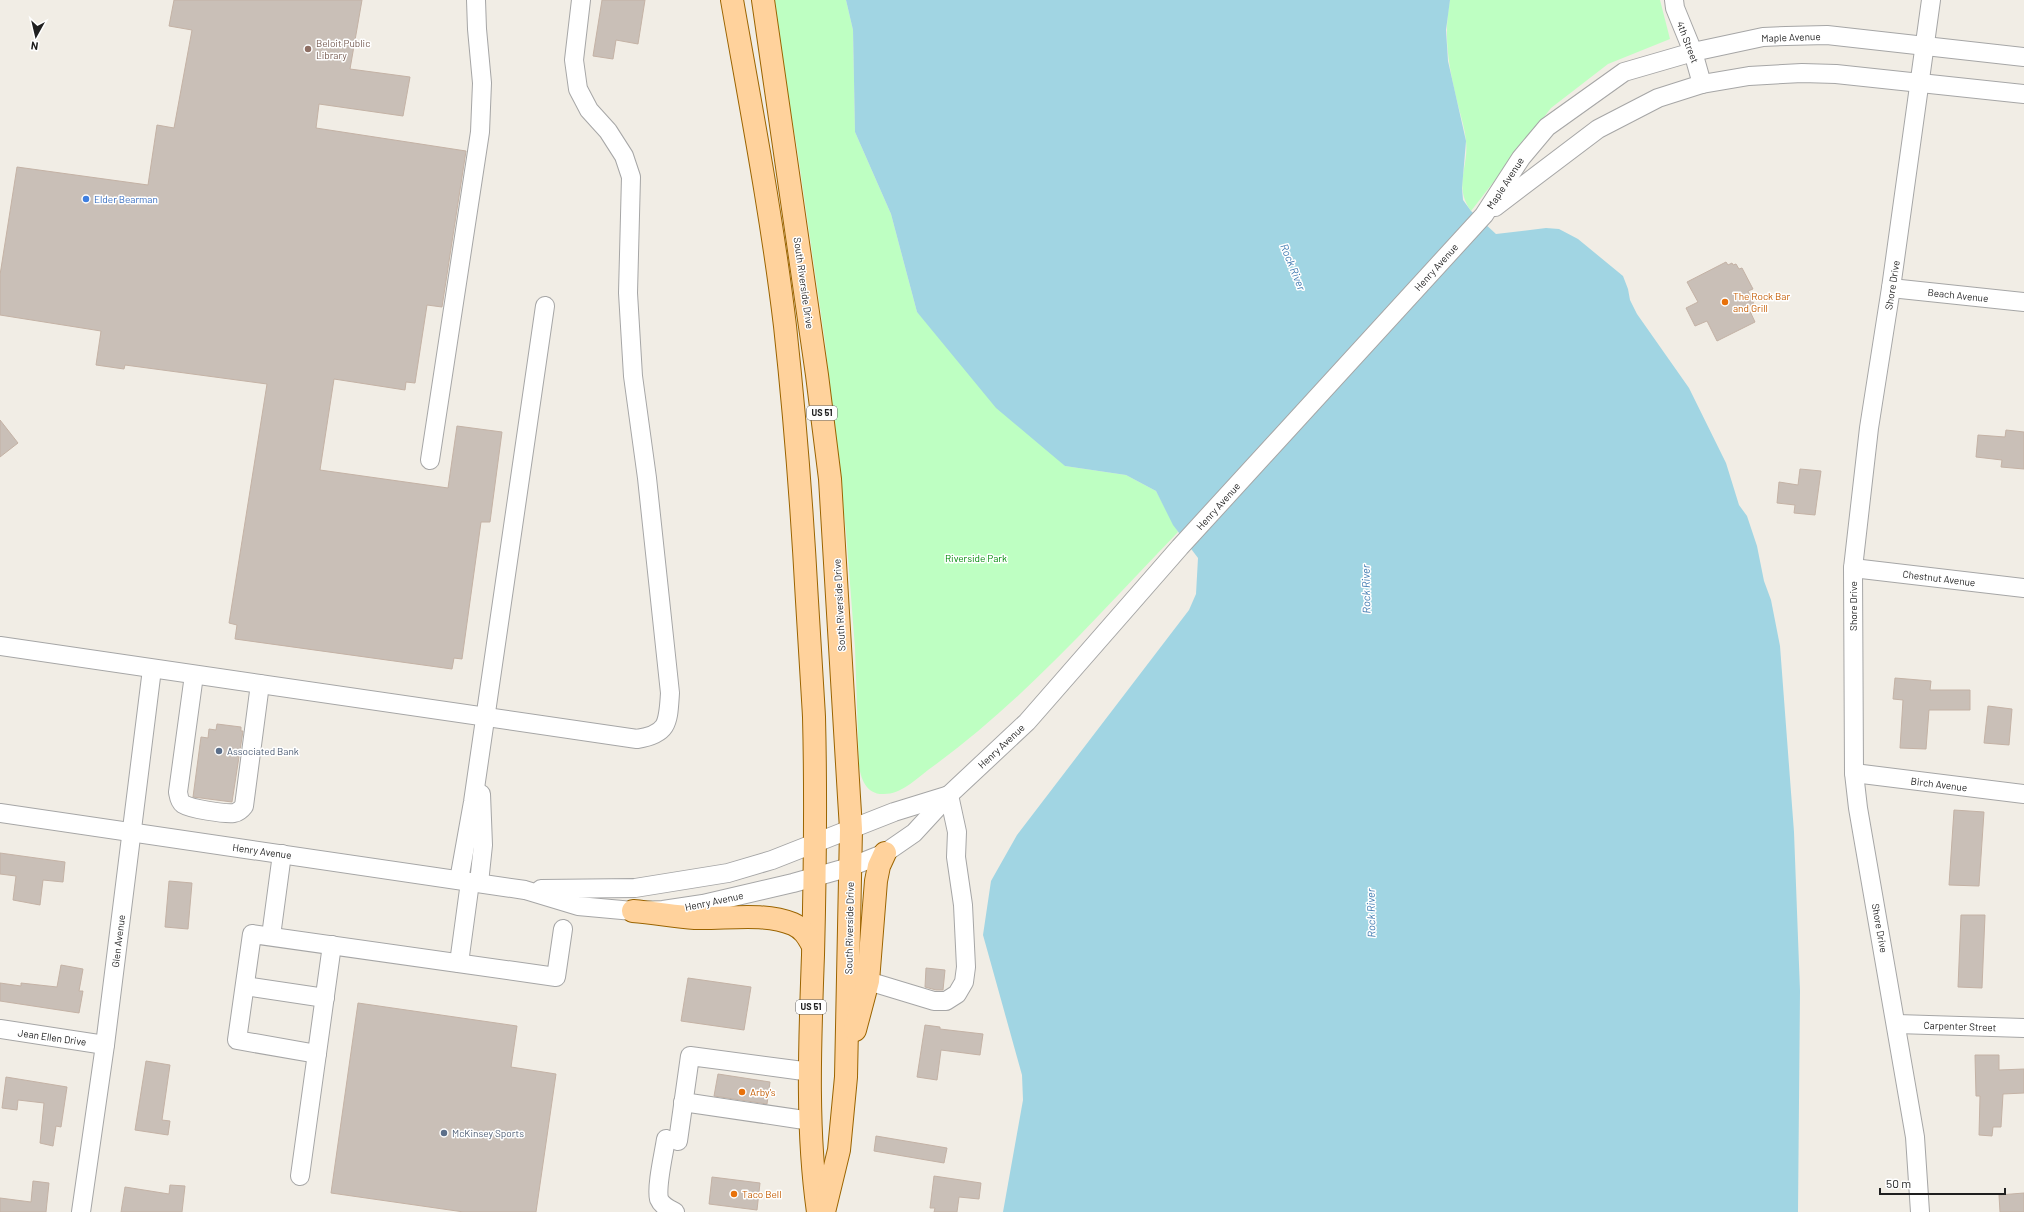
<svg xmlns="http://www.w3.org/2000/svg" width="2024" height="1212" viewBox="0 0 2024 1212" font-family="Barlow,sans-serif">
	<rect width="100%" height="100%" fill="#f1ede5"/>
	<g fill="#beffc2">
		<path d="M771 0H846L853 30 855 132 891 214 917 312 1065 466 1126 475 1156 491 1178 532C1098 615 1022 703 928 770 915 780 901 794 884 794 867 795 861 780 859 766L855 648 846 532 825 342 797 148Z"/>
		<path d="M1450 0H1660L1670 39 1608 64 1551 108 1471 211C1453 186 1469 167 1466 141 1465 129 1461 117 1458 105 1449 68 1443 38 1450 0Z"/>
	</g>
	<path fill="#a1d5e3" d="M846 0H1450L1446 30 1448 61 1466 141 1462 188 1463 200 1471 211 1496 234 1546 228 1559 229 1578 239 1623 276 1628 289 1630 300 1637 314 1689 388 1726 463 1739 505 1747 516 1757 546 1764 581 1771 600 1780 646 1794 832 1800 991 1798 1212H1003L1023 1100 1022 1075 983 935 991 881 1017 835 1189 610 1196 594 1198 558 1173 525 1156 491 1126 475 1065 466 996 408 917 312 891 214 855 132 853 30Z"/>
	<g fill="#c9bfb7" stroke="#c4b2a5">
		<path d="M174 0H362L350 69 410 77 403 116 319 104 316 128 466 151 442 307 427 305 415 383 406 382 405 390 334 379 320 470 448 488 457 426 502 432 490 522H481L462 659 454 658 452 669 235 639 237 625 229 623 267 384 125 365 124 369 96 365 101 331 0 315V275L17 167 148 185 157 125 174 128 192 30 169 26Z"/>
		<path d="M602 0H645L638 44 616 40 613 59 593 56Z"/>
		<path d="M1726 262 1728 265 1732 263 1733 265 1736 264 1739 269 1742 268 1753 289 1748 291 1754 304 1748 307 1755 322 1717 341 1707 321 1695 326 1686 308 1698 302 1687 282Z"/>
		<path d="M0 420 18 443 0 457Z"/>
		<path d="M2006 430 2024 432V469L2001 467 2002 460 1976 457 1978 435 2005 437Z"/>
		<path d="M1800 469 1821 471 1815 515 1794 513 1795 505 1777 503 1779 482 1798 485Z"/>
		<path d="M1895 678 1931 681 1930 690H1970V710H1929L1926 749 1900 748 1903 700 1893 699Z"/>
		<path d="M1988 706 2012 709 2009 745 1984 743Z"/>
		<path d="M217 724 241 727V731H243L232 802 193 797 201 737 208 738 209 729 216 730Z"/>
		<path d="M1954 810 1984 812 1979 886 1949 885Z"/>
		<path d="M0 853 65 862 63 882 43 880 40 905 13 900 16 876 0 874Z"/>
		<path d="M169 881 192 883 188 929 165 927Z"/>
		<path d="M1961 915H1985L1982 988 1958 987Z"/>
		<path d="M61 965 83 969 79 991H83L79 1013 0 1001V983L21 986V983L57 987Z"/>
		<path d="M926 968 945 970 943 990H936L925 987Z"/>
		<path d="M688 978 751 987 744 1030 681 1021Z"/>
		<path d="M358 1003 517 1026 511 1067 556 1074 536 1212H464L331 1193Z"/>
		<path d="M925 1025 940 1027V1029L983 1034 980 1055 941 1050 937 1080 917 1077Z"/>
		<path d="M1975 1055H1999V1070L2024 1069V1093L2003 1094 2001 1127H1993L1992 1136 1979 1135 1980 1096H1976Z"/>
		<path d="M146 1061 170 1065 162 1120 170 1121 168 1135 135 1130Z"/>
		<path d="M718 1074 770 1082 767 1104 714 1096Z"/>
		<path d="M6 1077 67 1087 61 1127 56 1126 53 1146 40 1143 44 1103 18 1100 17 1110 2 1108Z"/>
		<path d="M876 1136 947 1148 944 1163 874 1151Z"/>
		<path d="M934 1176 981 1183 979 1199 959 1197 957 1212H934L935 1208H930Z"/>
		<path d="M712 1177 760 1183 757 1210 709 1204Z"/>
		<path d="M33 1181 49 1183 46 1212H0V1198L31 1202Z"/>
		<path d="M170 1185 185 1186 182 1212H121L125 1187 169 1194Z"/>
		<path d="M2024 1193V1212H2000L1999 1195Z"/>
	</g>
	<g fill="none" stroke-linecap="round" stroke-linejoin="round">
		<g stroke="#a6a6a6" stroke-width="20">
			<g id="minor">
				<path d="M1674 0 1675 8 1693 52 1702 84"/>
				<path d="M1495 207 1598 129 1658 98 1702 84 1749 76 1802 73 1836 74 2024 94"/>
				<path d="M1891 288 2024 302"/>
				<path d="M430 460 480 132 482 83 477 29 476 0"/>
				<path d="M1853 568 2024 588"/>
				<path d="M0 646 637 739C669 734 668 722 670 693L647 478 633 376 628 293 631 177 624 156 608 131 589 110 578 89 574 60 581 0"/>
				<path d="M194 675 178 792C179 797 179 801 183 804 191 809 224 814 234 813 239 812 241 810 244 806L260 684"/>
				<path d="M1854 773 2024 794"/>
				<path d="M0 813 525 890 578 906 633 911 663 910 703 904 793 883 850 867 885 853 914 833 949 795 1027 722 1180 547 1484 215 1521 158 1547 127 1624 72 1693 52 1763 37 1786 36 1827 35 2024 57"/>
				<path d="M459 880 473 802 545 306"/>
				<path d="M479 883 483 845 481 794"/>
				<path d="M541 889 635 888 728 873 772 860 894 812 949 795"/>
				<path d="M271 936 282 854"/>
				<path d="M459 963 470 882"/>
				<path d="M868 981 934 1001H946L957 994 964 982 966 967 963 905 956 857 957 832 949 795"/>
				<path d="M245 986 325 998"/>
				<path d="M1897 1024 2024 1028"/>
				<path d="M0 1029 105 1045"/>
				<path d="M317 1054 237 1040 252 934 556 977 563 929"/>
				<path d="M683 1102 811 1121"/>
				<path d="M666 1139C664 1153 656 1186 659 1199 662 1206 669 1209 675 1212"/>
				<path d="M678 1141 690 1056 811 1072"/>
				<path d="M300 1176 332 945"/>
				<path d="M81 1212 105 1045 152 669"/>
				<path d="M1920 1212 1915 1137 1858 808 1854 773 1853 568 1869 428 1891 288 1931 0"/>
			</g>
		</g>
		<g stroke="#9b6400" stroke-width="24">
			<g id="major">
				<path d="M732 0C751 108 772 217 785 326 795 417 802 509 807 601 809 639 812 678 814 717 816 796 815 876 813 955 810 1040 806 1128 818 1212"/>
				<path d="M763 0 817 375 830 479 849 797 851 829 846 1077 839 1150 824 1212"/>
				<path d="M633 911C654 913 674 916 695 918 727 919 763 912 793 924 804 929 808 937 813 946"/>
				<path d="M855 1030 868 981 876 881 879 866 885 853"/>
			</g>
		</g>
		<use href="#minor" stroke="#fff" stroke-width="18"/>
		<use href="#major" stroke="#ffd29c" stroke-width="22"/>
	</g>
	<circle fill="#8d6e63" stroke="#fff" stroke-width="1.5" cx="308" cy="49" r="4"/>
	<circle fill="#3f7fe0" stroke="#fff" stroke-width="1.5" cx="86" cy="199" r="4"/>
	<g fill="#e8710a" stroke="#fff" stroke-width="1.5">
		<circle cx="1725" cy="302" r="4"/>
		<circle cx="742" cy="1092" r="4"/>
		<circle cx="734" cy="1194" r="4"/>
	</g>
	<g fill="#5c6f8a" stroke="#fff" stroke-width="1.5">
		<circle cx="219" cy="751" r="4"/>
		<circle cx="444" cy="1133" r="4"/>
	</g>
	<g text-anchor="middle" stroke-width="3" stroke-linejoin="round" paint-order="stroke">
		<g fill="#fff" stroke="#626262" stroke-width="1">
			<rect x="807" y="406" width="30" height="14" rx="3"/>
			<rect x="796" y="1000" width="30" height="14" rx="3"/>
		</g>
		<g font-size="9" font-weight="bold" fill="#1f1f1f">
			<text x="822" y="416">US 51</text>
			<text x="811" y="1010">US 51</text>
		</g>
		<g font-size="10" fill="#1f1f1f" stroke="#fff">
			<text transform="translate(1791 37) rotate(-2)" y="4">Maple Avenue</text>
			<text transform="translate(1688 42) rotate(69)" y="4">4th Street</text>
			<text transform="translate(1505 183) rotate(-57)" y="4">Maple Avenue</text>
			<text transform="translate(1436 267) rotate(-48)" y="4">Henry Avenue</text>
			<text transform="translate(804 283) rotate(82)" y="4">South Riverside Drive</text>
			<text transform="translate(1892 285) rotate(-81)" y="4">Shore Drive</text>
			<text transform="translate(1958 295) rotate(6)" y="4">Beach Avenue</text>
			<text transform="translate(1218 506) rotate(-48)" y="4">Henry Avenue</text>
			<text transform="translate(1939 578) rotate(7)" y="4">Chestnut Avenue</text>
			<text transform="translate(839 605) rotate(-93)" y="4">South Riverside Drive</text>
			<text transform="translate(1853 606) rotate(-90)" y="4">Shore Drive</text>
			<text transform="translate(1001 746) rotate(-43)" y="4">Henry Avenue</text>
			<text transform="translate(1939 784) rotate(7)" y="4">Birch Avenue</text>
			<text transform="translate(262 851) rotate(8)" y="4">Henry Avenue</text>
			<text transform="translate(714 901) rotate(-12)" y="4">Henry Avenue</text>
			<text transform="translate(849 928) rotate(-89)" y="4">South Riverside Drive</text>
			<text transform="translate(1880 928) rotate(80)" y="4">Shore Drive</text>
			<text transform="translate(118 941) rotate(-83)" y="4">Glen Avenue</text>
			<text transform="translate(1960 1026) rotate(2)" y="4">Carpenter Street</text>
			<text transform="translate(52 1037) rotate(8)" y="4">Jean Ellen Drive</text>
		</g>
		<g font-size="10" fill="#785e54" stroke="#fff" text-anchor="start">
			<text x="316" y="47">Beloit Public<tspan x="316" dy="12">Library</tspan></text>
		</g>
		<g font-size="10" fill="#366cbe" stroke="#fff" text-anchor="start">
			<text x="94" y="203">Elder Bearman</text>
		</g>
		<g font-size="10" fill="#c56008" stroke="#fff" text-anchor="start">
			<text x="1733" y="300">The Rock Bar<tspan x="1733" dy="12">and Grill</tspan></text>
			<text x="750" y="1096">Arby's</text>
			<text x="742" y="1198">Taco Bell</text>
		</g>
		<g font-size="10" fill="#018a09" stroke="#fff">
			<text x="976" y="562">Riverside Park</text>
		</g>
		<g font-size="10" fill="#4e5e75" stroke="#fff" text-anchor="start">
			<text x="227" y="755">Associated Bank</text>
			<text x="452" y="1137">McKinsey Sports</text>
		</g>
		<g font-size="11" font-style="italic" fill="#407ab1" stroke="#fff">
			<text transform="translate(1293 267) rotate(68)" y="4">Rock River</text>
			<text transform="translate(1366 589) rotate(-91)" y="4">Rock River</text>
			<text transform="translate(1371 913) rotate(-91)" y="4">Rock River</text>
		</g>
	</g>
	<g transform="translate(36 36) rotate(188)" stroke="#ffffff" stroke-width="3" paint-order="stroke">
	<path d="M0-3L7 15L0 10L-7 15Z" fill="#1f1f1f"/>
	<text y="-6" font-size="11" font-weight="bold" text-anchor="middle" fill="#1f1f1f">N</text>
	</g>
	<path d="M1880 1188v6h125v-6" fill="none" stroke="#1f1f1f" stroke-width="2"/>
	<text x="1886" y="1188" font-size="12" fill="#1f1f1f" stroke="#ffffff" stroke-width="3" paint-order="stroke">50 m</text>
</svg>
